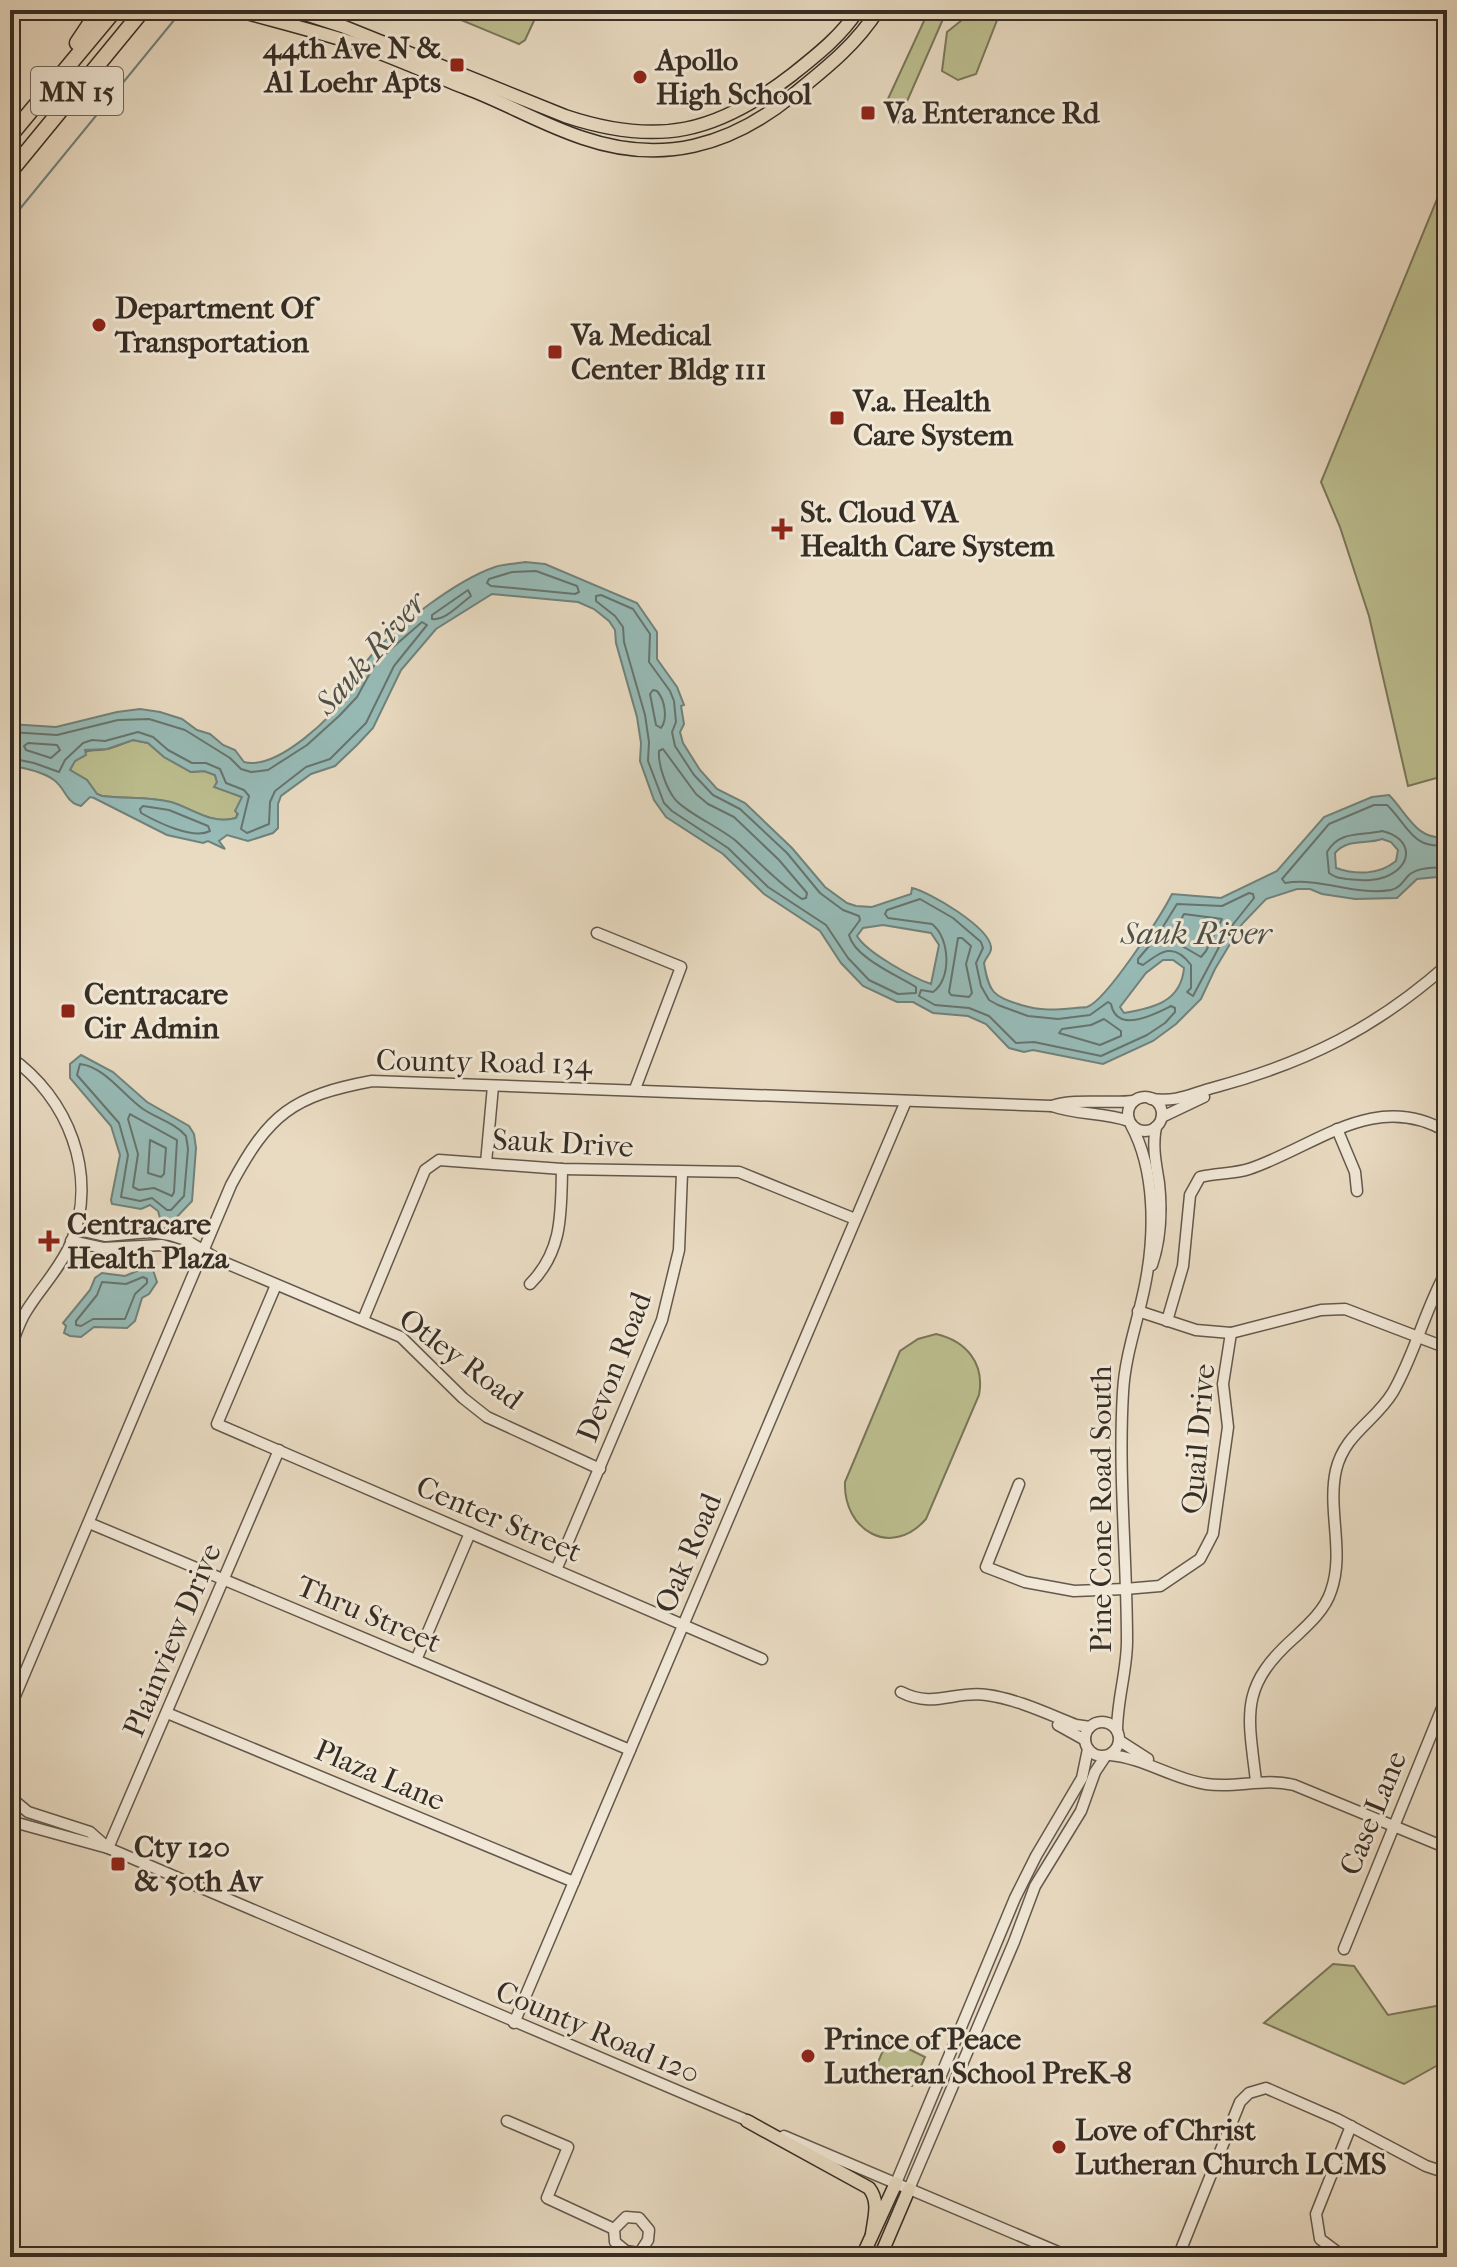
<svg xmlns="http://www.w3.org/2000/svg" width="1457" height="2267" viewBox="0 0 1457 2267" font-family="'IM FELL French Canon',serif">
	<rect width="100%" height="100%" fill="#e9dbc2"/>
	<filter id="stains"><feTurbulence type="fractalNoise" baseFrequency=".0025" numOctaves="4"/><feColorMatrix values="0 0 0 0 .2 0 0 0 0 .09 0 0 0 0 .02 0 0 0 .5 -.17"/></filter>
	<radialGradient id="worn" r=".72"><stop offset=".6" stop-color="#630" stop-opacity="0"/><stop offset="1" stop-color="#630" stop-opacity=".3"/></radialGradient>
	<g fill="#bcbe8f" stroke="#79765a" stroke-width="2">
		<path d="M437 10H539L525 40 519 44Z"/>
		<path d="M929 10H947L898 122 887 101Z"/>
		<path d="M969 10H1001L976 74 958 80 942 71 947 32 967 16Z"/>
		<path d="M1442 187 1447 188V775L1408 786 1369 616 1340 527 1321 482Z"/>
		<path d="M133 740 148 743 164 757 191 772 204 771 215 775 217 782 215 787 242 797 236 818C211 825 194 809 170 802 148 796 125 799 102 796L97 794 87 780 70 770C77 753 84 750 100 750 111 750 123 743 133 740Z"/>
		<path d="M936 1334C966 1341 985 1363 979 1395L926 1519C891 1559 843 1530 845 1482L900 1351 918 1339Z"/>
		<path d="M1333 1964 1354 1966 1388 2015 1447 2004V2060L1404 2084 1264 2023Z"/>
		<path d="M888 2039 925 2057 912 2086 875 2069Z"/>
	</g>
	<g fill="#97bbb7" stroke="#70827c" stroke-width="2" fill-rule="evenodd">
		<path d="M525 562 545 564 637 603 657 632V659L677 687 684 705 681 706 684 724 680 732 683 743 700 770 717 789 745 803 792 848 825 887 847 903 856 906 872 907 911 894 912 888C930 892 989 927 991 947 992 954 986 956 984 963 989 993 993 996 1021 1005 1041 1011 1054 1010 1075 1008 1079 1007 1083 1008 1087 1007 1106 1001 1162 914 1172 894L1221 898 1277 871 1324 817 1372 797 1389 795C1408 814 1416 841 1447 837V876L1417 879 1397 898 1355 899 1322 894 1310 889H1297L1266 899 1242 924 1215 969 1201 999 1176 1024 1153 1041 1103 1064 1033 1050 1024 1052 1009 1048 986 1024 968 1016 933 1013 913 1002H897L863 986 841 963 820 931 764 894 723 854 666 817 654 800 640 761 641 743 637 717 616 643 615 630 609 621 594 609 578 602 492 594 436 629 401 670 373 728 357 745 335 766 311 774 281 796 278 804V828L273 833 248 841 227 835 219 841 225 849 208 841 203 843 167 835 94 798 90 797 81 806C66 803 66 789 54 780 42 771 25 769 10 765V724L56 727 117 712 140 709 160 712 182 719 197 730 210 734 223 745 235 750 244 762C277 771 335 715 352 689 359 679 362 666 370 657 396 626 457 580 495 567 504 564 515 564 525 562ZM133 740 148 743 164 757 191 772 204 771 215 775 217 782 214 787 242 797 235 811 238 814 236 818C211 825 194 809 171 802 148 796 125 799 102 796L97 794 87 780 70 770 75 761 86 755 85 750 107 749ZM1382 839 1391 842 1398 850 1396 861C1379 875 1356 875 1336 868L1335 853C1348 838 1365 845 1382 839ZM883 925 931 933 939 945 931 984C913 978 866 952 857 936L863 928ZM1163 960H1173L1184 968C1181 1002 1153 1008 1124 1013L1120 1007 1146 973Z"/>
		<path d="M81 1055 113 1072 147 1102 189 1126 194 1134 196 1148 192 1201 173 1221 160 1218 158 1211 150 1205 141 1209 112 1204 111 1200 120 1155 111 1126 70 1078V1064Z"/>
		<path d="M142 1269 153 1270 157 1282 149 1294 142 1298 135 1321 127 1328 94 1327 81 1337 70 1336 64 1333 66 1326 63 1323 90 1290 95 1278 102 1273 125 1276Z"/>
	</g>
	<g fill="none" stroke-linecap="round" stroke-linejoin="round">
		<g stroke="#66746e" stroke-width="2">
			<path d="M536 571 577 586 579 592 575 594 491 586 487 583 489 579 512 572Z"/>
			<path d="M468 590 471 596C460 604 445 621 432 619V615Z"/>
			<path d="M601 595 633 609 650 634 649 662 670 691 674 701 676 722 672 732 675 746 694 775 713 795 740 809 787 853 820 893 843 910 859 916 860 920 849 935C854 957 896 975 916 987V993L898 994 869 980 848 958 826 925 768 887 728 848 672 811 664 803 648 761 649 742 645 715 624 642 623 627 615 616 596 601V596Z"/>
			<path d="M653 690 657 691C665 700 668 719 661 728L656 725 650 694Z"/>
			<path d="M10 732 57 735 118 720 149 719 185 730 230 758 241 769 251 772 268 770 307 745 339 716 357 697 376 662 422 622 427 625 394 666 366 723 330 759 306 767 275 791 270 802 269 824 247 833 241 829 249 796 244 790 226 783 220 769 206 763H192L168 750 153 737 138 732 105 741 92 740 83 743 65 760 59 772 34 763 10 758"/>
			<path d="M28 743 57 745 60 750 51 758 26 750 24 746Z"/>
			<path d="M663 749 696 794 708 804 734 817 779 860 807 893 806 898 802 899C777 882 758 861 736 841 721 828 683 811 674 798 666 787 658 765 659 751Z"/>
			<path d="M143 806 169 810 208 826 210 831C193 840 157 822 141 813L140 809Z"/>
			<path d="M1382 831C1413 838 1414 866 1385 877 1372 882 1360 880 1347 879 1339 878 1336 878 1329 873L1327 852C1340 830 1361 836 1382 831Z"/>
			<path d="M1447 845C1412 850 1408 825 1387 805H1374L1329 824 1282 879 1285 883C1321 877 1354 896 1391 890 1401 888 1403 880 1410 874 1420 867 1435 867 1447 868"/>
			<path d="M1249 893 1253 894 1254 898 1227 932 1193 996 1187 992 1191 988V965C1174 942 1162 951 1143 965L1138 963V959L1156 938 1177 904 1222 906Z"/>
			<path d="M920 899 953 918 981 942 983 948 976 963 981 986 989 1000 998 1005 1028 1016 1058 1019 1090 1015 1108 1002 1111 1004C1117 1034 1153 1015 1171 1006L1175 1008V1012L1165 1023 1147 1035 1101 1056 1034 1042 1016 1043 989 1016 969 1008 935 1005 919 996 921 990 933 992C952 979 950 938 932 924L888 918 885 914 887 910Z"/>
			<path d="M1184 914 1222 919 1206 951 1201 957 1170 939Z"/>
			<path d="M958 938H962L971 946 966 964 972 993 969 997 951 995 949 992Z"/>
			<path d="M1104 1019 1121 1031V1036L1100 1045 1059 1033 1062 1029 1091 1025Z"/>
			<path d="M80 1064C105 1067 123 1095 143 1109 156 1118 175 1123 186 1136L188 1149 184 1196 171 1210H167L152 1198 140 1201 121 1197 128 1155 119 1123 77 1075Z"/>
			<path d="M130 1114 177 1140 174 1192 172 1196 154 1188 139 1190 133 1187 138 1154 128 1119Z"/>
			<path d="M150 1140 166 1148 164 1174 161 1177 148 1173Z"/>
			<path d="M143 1277 147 1279V1283L135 1294 125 1319H93L81 1326 76 1325V1321L97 1295 102 1282 126 1284Z"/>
		</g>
		<path stroke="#70827c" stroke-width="2" d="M10 221 175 19"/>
		<g stroke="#63584c" stroke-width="13">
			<g id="minor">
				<path d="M597 933 681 967 635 1089"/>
				<path d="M10 1057C68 1097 99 1175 71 1243 59 1270 42 1286 27 1310 19 1322 15 1336 10 1350"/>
				<circle cx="1145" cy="1114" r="17"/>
				<path d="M1151 1099C1181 1102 1189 1094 1216 1087 1307 1062 1376 1028 1447 965"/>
				<path d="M1052 1106C1074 1098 1109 1104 1134 1101"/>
				<path d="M1162 1117 1204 1097"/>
				<path d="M1337 1129 1355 1172 1357 1191"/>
				<path d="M486 1163 493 1086"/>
				<path d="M75 1229 106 1236 150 1232 170 1235 186 1240 221 1261 401 1337 463 1398 487 1417 600 1469"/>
				<path d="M71 1241 103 1248 162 1245 183 1251 202 1252"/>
				<path d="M1152 1265C1161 1238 1162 1211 1159 1183 1156 1164 1152 1147 1156 1127"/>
				<path d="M530 1284C563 1251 561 1213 562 1169"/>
				<path d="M276 1285 217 1424 762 1659"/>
				<path d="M1138 1311 1196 1330 1231 1333 1321 1310 1345 1309 1447 1348"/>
				<path d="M363 1320 425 1170 439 1160 562 1169 739 1172 855 1219"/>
				<path d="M1167 1321 1183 1266 1190 1195 1200 1177C1216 1173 1233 1174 1249 1169 1315 1147 1375 1089 1447 1132"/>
				<path d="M1019 1484 986 1567 1025 1582 1074 1591 1125 1589 1160 1586 1200 1559 1213 1534 1228 1427 1223 1384 1231 1333"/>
				<path d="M89 1523 630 1750"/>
				<path d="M556 1570 662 1320 679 1250 682 1173"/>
				<path d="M416 1660 470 1533"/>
				<path d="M901 1692C934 1709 955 1690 987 1695 1017 1699 1048 1714 1076 1725L1090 1727"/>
				<path d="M10 1708 231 1185C269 1114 292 1096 372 1081L1052 1106C1077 1115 1103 1112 1129 1121"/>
				<path d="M167 1713 574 1882"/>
				<circle cx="1102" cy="1739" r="17"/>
				<path d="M1058 1725 1085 1740"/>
				<path d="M1117 1731C1117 1700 1127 1671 1127 1641 1127 1558 1118 1475 1123 1392 1125 1355 1138 1321 1145 1285 1155 1235 1156 1171 1131 1125"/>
				<path d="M10 1738 14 1703"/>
				<path d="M1120 1741 1148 1759"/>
				<path d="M1110 1755C1144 1758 1173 1779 1206 1784 1237 1789 1262 1777 1294 1785L1447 1848"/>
				<path d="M1256 1781C1248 1714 1239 1687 1294 1638 1308 1625 1325 1610 1331 1591 1345 1552 1327 1510 1336 1470 1345 1433 1375 1422 1393 1392 1415 1354 1425 1309 1447 1270"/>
				<path d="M10 1797 28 1812 90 1832 107 1847"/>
				<path d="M10 1821 108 1848 751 2122"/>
				<path d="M108 1848 279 1450"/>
				<path d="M1344 1949 1447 1696"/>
				<path d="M514 2023 906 1101"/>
				<path d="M507 2121 568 2147 547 2198 614 2229"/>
				<path d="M1351 2126 1316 2214 1320 2239 1340 2254 1352 2257"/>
				<path d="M784 2136 1070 2257"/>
				<path d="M896 2183 1015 1898 1036 1856 1082 1778 1088 1749"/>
				<path d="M909 2189 1014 1942 1035 1886 1081 1811 1095 1772 1105 1757"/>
				<path d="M637 2257 648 2240 649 2230 639 2218 626 2217 614 2229 615 2242 626 2251 638 2253"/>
				<path d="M1178 2257 1240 2102 1249 2093 1266 2088 1337 2119 1426 2166 1447 2173"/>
			</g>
		</g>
		<g stroke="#362d24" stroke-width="15">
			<g id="major">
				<path d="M236 10C275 21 315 31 353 43 391 56 428 73 466 88 506 103 543 125 583 138 662 165 730 146 793 95 825 69 855 46 878 10"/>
				<path d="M293 10 342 26 565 116C658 147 717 133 793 74 818 54 841 36 858 10"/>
				<path d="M747 2121 869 2188C880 2202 874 2218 872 2234"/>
				<path d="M862 2257 896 2183"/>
				<path d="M880 2257 909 2189"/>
			</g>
		</g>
		<g stroke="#362d24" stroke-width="17">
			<g id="highway">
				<path d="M77 43 99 10"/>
				<path d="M10 136 115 10"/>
				<path d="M10 172 143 10"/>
			</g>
		</g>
		<use href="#minor" stroke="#f1e8d7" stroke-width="10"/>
		<use href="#major" stroke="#e9dbc2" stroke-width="12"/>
		<use href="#highway" stroke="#e9dbc2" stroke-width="14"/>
	</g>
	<g fill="#8f2418" stroke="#f1e8d7" stroke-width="3">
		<rect x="449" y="57" width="16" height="16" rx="4"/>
		<circle cx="640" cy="77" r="8"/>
		<rect x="860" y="105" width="16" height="16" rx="4"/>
		<circle cx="99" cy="325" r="8"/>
		<rect x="547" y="344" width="16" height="16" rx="4"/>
		<rect x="829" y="410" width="16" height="16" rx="4"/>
		<path d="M778 517h8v8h8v8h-8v8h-8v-8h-8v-8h8z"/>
		<rect x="60" y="1003" width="16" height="16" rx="4"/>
		<path d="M45 1229h8v8h8v8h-8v8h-8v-8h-8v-8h8z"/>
		<rect x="110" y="1856" width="16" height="16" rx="4"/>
		<circle cx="808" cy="2056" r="8"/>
		<circle cx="1059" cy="2147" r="8"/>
	</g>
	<g text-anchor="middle" stroke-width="6" stroke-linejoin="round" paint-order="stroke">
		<rect fill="#f1e8d7" stroke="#6e655a" stroke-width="2" x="31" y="67" width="92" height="48" rx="6"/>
		<g font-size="28" font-weight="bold" fill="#362d24">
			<text x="77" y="101">MN 15</text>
		</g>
		<g font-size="30" font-weight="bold" fill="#362d24" stroke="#f1e8d7" text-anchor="start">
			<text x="441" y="58" text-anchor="end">44th Ave N &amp;<tspan x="441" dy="34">Al Loehr Apts</tspan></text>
			<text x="656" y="70">Apollo<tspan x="656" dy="34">High School</tspan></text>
			<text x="884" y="123">Va Enterance Rd</text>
			<text x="115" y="318">Department Of<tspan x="115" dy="34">Transportation</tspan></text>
			<text x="571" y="345">Va Medical<tspan x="571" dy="34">Center Bldg 111</tspan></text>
			<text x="853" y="411">V.a. Health<tspan x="853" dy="34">Care System</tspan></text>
			<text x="800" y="522">St. Cloud VA<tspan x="800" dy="34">Health Care System</tspan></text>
			<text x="84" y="1004">Centracare<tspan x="84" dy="34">Cir Admin</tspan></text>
			<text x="67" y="1234">Centracare<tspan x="67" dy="34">Health Plaza</tspan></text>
			<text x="134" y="1857">Cty 120<tspan x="134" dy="34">&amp; 50th Av</tspan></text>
			<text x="824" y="2049">Prince of Peace<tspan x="824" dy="34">Lutheran School PreK-8</tspan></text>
			<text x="1075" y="2140">Love of Christ<tspan x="1075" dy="34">Lutheran Church LCMS</tspan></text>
		</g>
		<g font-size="30" fill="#362d24" stroke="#f1e8d7">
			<text transform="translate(484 1062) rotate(1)" y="10">County Road 134</text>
			<text transform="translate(563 1143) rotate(3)" y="10">Sauk Drive</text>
			<text transform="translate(461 1359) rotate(37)" y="10">Otley Road</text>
			<text transform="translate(614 1367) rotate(-69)" y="10">Devon Road</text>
			<text transform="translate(1198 1439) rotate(-85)" y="10">Quail Drive</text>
			<text transform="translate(1101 1509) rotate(-90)" y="10">Pine Cone Road South</text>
			<text transform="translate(499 1519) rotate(23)" y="10">Center Street</text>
			<text transform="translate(688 1553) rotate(-67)" y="10">Oak Road</text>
			<text transform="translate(369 1614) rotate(23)" y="10">Thru Street</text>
			<text transform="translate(172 1640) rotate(-67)" y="10">Plainview Drive</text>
			<text transform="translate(380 1775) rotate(23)" y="10">Plaza Lane</text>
			<text transform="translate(1373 1813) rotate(-68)" y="10">Case Lane</text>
			<text transform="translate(598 2032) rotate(23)" y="10">County Road 120</text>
		</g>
		<g font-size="32" font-style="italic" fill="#4e5049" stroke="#f1e8d7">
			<text transform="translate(370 653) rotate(-49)" y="11">Sauk River</text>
			<text x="1196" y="944">Sauk River</text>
		</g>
	</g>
	<rect width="1457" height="2267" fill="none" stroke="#e9dbc2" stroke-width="40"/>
	<rect x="12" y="12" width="1433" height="2243" fill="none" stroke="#362d24" stroke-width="4"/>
	<rect x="20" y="20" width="1417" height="2227" fill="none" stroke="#362d24" stroke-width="2"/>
	<rect width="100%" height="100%" filter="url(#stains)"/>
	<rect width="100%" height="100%" fill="url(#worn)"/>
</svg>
